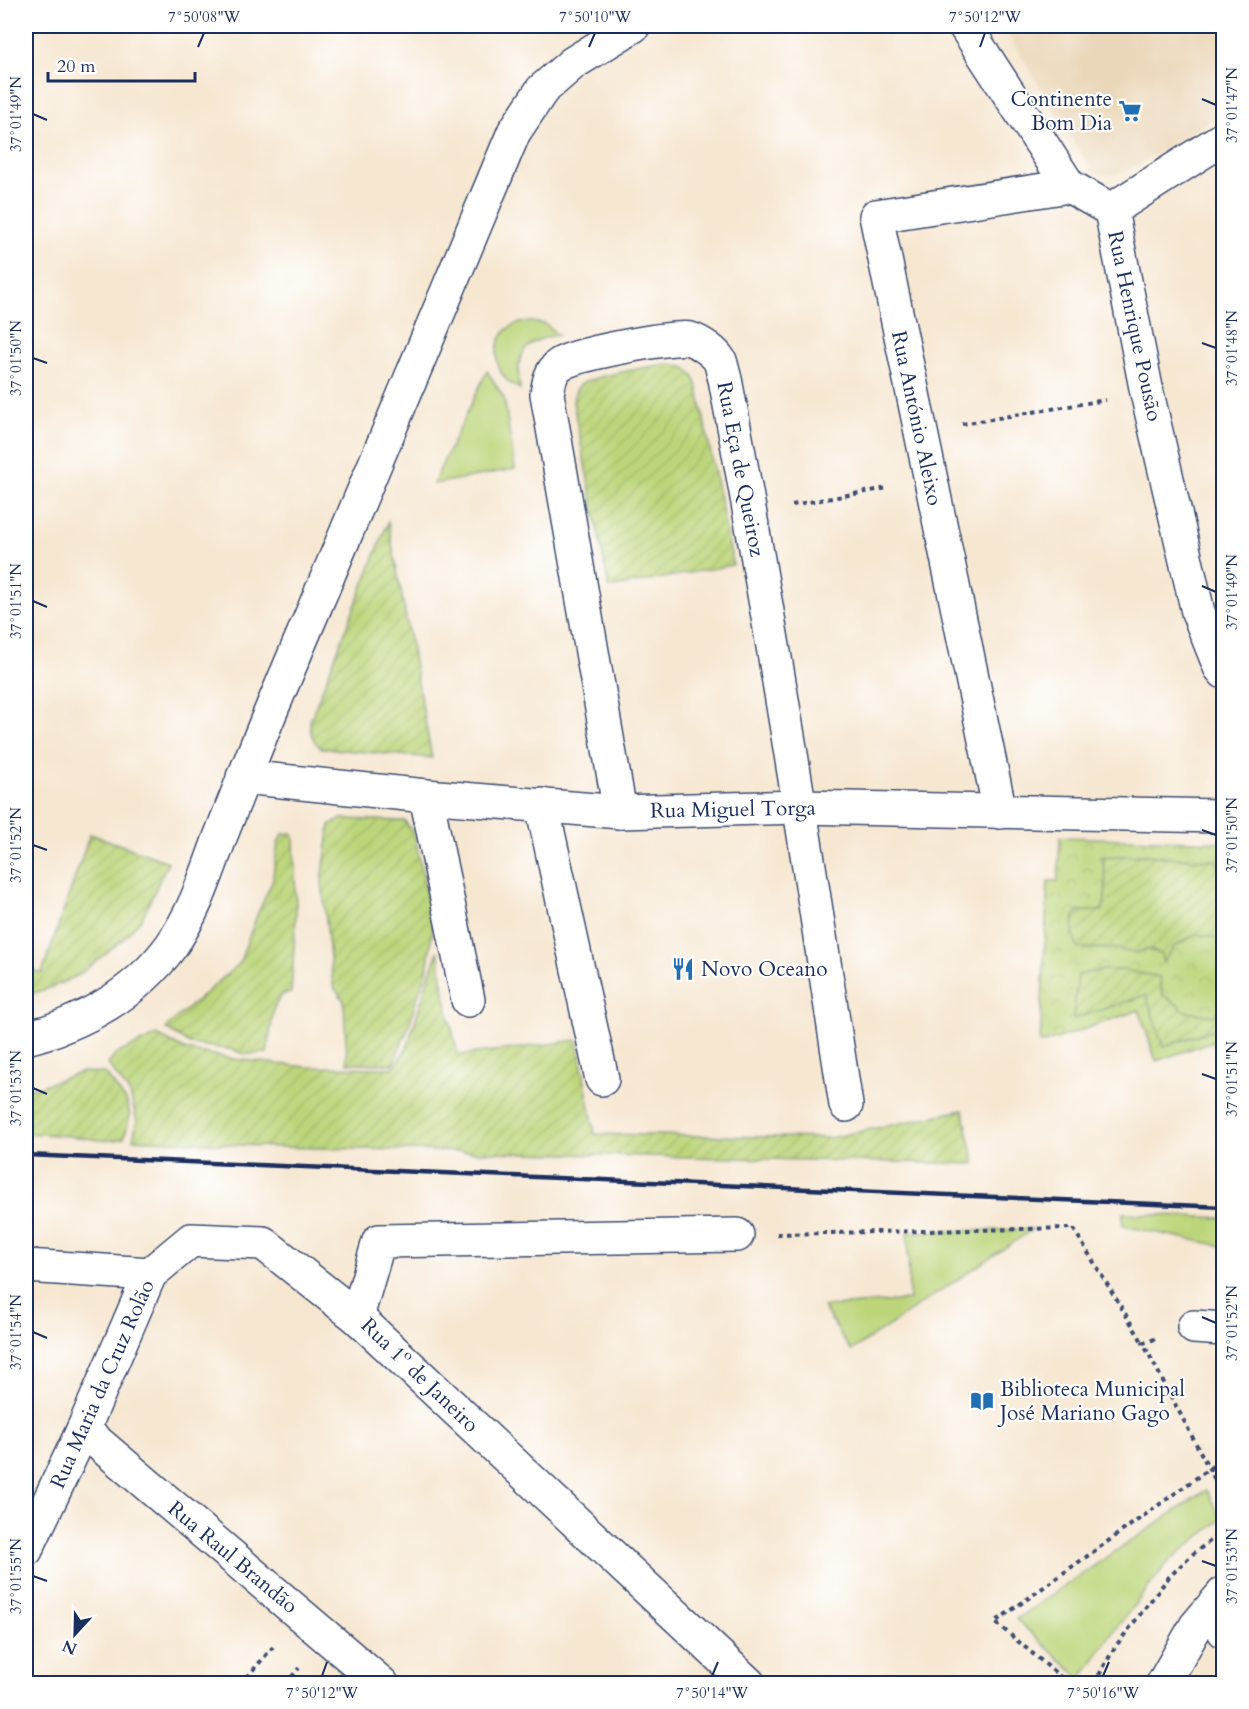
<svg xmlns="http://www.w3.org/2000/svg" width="1249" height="1709" viewBox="0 0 1249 1709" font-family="Cardo,serif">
	<defs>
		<pattern id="park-crowns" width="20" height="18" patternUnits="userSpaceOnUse" patternTransform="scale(1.5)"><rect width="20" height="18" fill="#bdd57a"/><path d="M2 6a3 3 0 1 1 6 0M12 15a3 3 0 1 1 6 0" fill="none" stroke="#a2b76c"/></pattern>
		<pattern id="garden-furrows" width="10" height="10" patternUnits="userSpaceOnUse" patternTransform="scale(1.5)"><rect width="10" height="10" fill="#bdd57a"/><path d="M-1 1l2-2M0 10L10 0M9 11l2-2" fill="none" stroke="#a2b76c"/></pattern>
	</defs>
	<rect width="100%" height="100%" fill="#fff"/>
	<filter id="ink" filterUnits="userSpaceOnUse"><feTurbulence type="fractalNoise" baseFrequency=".0167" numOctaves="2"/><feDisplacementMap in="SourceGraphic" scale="12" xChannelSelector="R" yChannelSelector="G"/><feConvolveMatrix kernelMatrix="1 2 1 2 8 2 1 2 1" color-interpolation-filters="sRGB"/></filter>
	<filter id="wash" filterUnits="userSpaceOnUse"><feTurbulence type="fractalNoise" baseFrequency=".008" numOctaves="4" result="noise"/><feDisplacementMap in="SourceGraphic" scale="24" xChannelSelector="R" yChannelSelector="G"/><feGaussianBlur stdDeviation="1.35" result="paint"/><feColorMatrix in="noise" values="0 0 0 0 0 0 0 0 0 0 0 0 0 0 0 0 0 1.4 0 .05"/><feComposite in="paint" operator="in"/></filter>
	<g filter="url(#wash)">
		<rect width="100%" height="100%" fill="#f6e7d1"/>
		<path fill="#ebd8ba" d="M1003 26H1223V113L1124 173 1108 175 1093 173Z"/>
		<g fill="#bdd57a" stroke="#6c826c" stroke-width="1.5">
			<path d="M531 322 545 324 558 335C524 340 514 355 520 389 517 387 511 384 508 381 491 366 493 333 516 324 520 322 526 323 531 322Z"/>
			<path d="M487 371 504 398 515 469 433 484Z"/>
			<path d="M1123 1213 1223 1218V1246L1123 1226Z"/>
			<path d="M1033 1229 851 1351 823 1307 909 1300 908 1232Z"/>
			<path d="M1206 1490 1222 1519 1170 1560 1113 1632 1081 1679 1016 1619Z"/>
		</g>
		<path fill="url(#park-crowns)" stroke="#6c826c" stroke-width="1.5" d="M1060 837 1223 842V1073L1213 1041 1156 1061 1139 1010 1047 1042 1040 1043 1048 881H1058Z"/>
		<g fill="url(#garden-furrows)" stroke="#6c826c" stroke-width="1.5">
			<path d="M666 364C684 365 690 368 697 384L733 565 609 588 573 402C574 396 575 390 580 385 590 376 650 367 666 364Z"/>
			<path d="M388 522 432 758 321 748C312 740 310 733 310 721Z"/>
			<path d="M342 819 405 821 415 837 433 926 427 972 416 1000 410 1023 393 1064 347 1063 344 1001 333 986 322 881 330 825Z"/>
			<path d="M292 833 294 837 296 916 291 993 283 994 274 1007 267 1053 246 1054 229 1049 190 1044 166 1029 173 1021 239 964 257 915 272 882 278 842 283 834Z"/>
			<path d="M90 834 168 862 142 918 122 940 79 975 52 987 26 996V968L42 973Z"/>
			<path d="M1146 855 1189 859 1216 860 1222 885 1223 944 1219 939 1196 934 1175 946 1163 962 1161 954 1147 949 1136 953 1116 949 1077 948 1073 933 1074 917 1079 911H1102C1108 892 1106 876 1102 857Z"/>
			<path d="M438 951 446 1004 458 1055 504 1050 577 1040 595 1134 829 1138 963 1110 975 1164 276 1147 133 1139 137 1121 130 1094 108 1064 116 1054 157 1035 186 1050 234 1059 306 1067 393 1068 407 1048 427 982Z"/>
			<path d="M1100 970H1123L1159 977 1162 994 1187 1012 1214 1016 1223 1005V1035L1220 1027 1163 1047 1146 995 1073 1019 1078 975Z"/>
			<path d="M82 1072 105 1073 127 1102 130 1116 124 1138C108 1143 94 1139 78 1137 60 1135 43 1134 26 1133V1088L38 1087Z"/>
		</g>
	</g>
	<g filter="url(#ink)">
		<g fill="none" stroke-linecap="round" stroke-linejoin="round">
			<g stroke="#3c4b6f" stroke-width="36">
				<g id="minor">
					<path d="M965 26 1069 186 1111 210 1147 393 1198 612 1220 667 1224 672"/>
					<path d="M1111 210 1224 138"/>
					<path d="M243 777 426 796 620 812 800 807 1219 816 1224 813"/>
					<path d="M426 796 468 1000"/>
					<path d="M542 805 602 1079"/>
					<path d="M620 812 547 394C549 382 550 373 559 365 569 355 677 335 690 339 700 342 715 352 720 361 722 366 723 373 725 379 771 620 809 862 846 1105"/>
					<path d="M1000 812 876 216 1069 186"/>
					<path d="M357 1317 379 1241 737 1235"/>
					<path d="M1194 1327 1224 1329"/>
					<path d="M83 1430 382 1684"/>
					<path d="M26 1550 83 1430 150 1274 191 1240 263 1243 357 1317 749 1684"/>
				</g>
			</g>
			<g stroke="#3c4b6f" stroke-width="36">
				<g id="tertiary">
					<path d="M26 1038C82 1024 136 994 171 946 195 912 207 873 221 835 238 792 255 749 273 706 354 515 434 324 514 132L542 90 573 63 633 26"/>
					<path d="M26 1266 150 1274"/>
					<path d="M1224 1623V1631"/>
				</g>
			</g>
			<g stroke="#3c4b6f" stroke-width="36">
				<path id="secondary" d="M1163 1684 1196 1626 1224 1593"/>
			</g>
			<g stroke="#3c4b6f" stroke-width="4" stroke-dasharray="4.5 4.5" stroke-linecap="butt">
				<path d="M962 424 1105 400"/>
				<path d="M792 505 888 488"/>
				<path d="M777 1234 1073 1228 1143 1343"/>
				<path d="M1155 1339 1143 1343 1224 1497"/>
				<path d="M241 1684 273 1647"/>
				<path d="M286 1684 299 1668"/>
				<path d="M1069 1684 995 1622 1209 1469 1224 1456"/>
				<path d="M1098 1684 1099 1675 1115 1647 1169 1577 1193 1554 1224 1530"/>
			</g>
			<use href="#minor" stroke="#fff" stroke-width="33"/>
			<use href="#tertiary" stroke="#fff" stroke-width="33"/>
			<use href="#secondary" stroke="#fff" stroke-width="33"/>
			<path stroke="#1b2f5e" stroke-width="4.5" d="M26 1155 1224 1207"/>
		</g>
	</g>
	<path fill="none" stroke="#1b2f5e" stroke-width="2" d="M198 47 204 33M589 47 595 33M980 47 985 33M1202 99 1216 105M33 114 47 120M1202 343 1216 348M33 358 47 363M1202 586 1216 592M33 601 47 607M1202 830 1216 835M33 845 47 850M1202 1074 1216 1079M33 1088 47 1094M1202 1317 1216 1323M33 1332 47 1338M1202 1561 1216 1566M33 1576 47 1581M322 1676 327 1662M712 1676 718 1662M1103 1676 1109 1662"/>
	<defs>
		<g id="supermarket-bare" transform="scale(1.8)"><path d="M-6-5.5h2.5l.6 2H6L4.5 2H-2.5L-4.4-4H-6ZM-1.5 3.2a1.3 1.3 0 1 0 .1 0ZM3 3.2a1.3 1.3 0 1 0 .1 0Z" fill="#1f6fb2" stroke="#fff" stroke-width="2.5" paint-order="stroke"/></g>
		<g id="restaurant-bare" transform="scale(1.8)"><path d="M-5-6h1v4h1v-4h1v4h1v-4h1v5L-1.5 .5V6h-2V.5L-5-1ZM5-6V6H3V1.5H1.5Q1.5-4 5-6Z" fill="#1f6fb2" stroke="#fff" stroke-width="2.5" paint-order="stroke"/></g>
		<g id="library-bare" transform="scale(1.8)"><path d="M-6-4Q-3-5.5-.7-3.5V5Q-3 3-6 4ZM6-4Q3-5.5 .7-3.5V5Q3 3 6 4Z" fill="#1f6fb2" stroke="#fff" stroke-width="2.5" paint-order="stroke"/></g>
	</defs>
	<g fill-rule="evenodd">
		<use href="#supermarket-bare" x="1130" y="111"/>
		<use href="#restaurant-bare" x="683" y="969"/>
		<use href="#library-bare" x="982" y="1401"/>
	</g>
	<g text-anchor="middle" stroke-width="4.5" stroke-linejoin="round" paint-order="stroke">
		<g font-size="21" fill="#1b2f5e" stroke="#fff" text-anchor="start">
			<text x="1112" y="106" text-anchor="end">Continente<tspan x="1112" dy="24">Bom Dia</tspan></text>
			<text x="701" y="976">Novo Oceano</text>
			<text x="1000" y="1396">Biblioteca Municipal<tspan x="1000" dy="24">José Mariano Gago</tspan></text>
		</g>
		<g font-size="21" fill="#1b2f5e" stroke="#fff">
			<text transform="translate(1135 326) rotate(78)" y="7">Rua Henrique Pousão</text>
			<text transform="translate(917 418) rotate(78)" y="7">Rua António Aleixo</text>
			<text transform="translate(741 469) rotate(79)" y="7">Rua Eça de Queiroz</text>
			<text transform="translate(733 809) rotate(-1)" y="7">Rua Miguel Torga</text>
			<text transform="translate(420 1375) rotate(44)" y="7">Rua 1º de Janeiro</text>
			<text transform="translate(102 1384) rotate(-66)" y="7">Rua Maria da Cruz Rolão</text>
			<text transform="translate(233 1557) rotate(40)" y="7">Rua Raul Brandão</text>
		</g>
	</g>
	<rect width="1249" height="1709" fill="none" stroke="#fff" stroke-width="66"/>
	<g transform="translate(75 1634) rotate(202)" stroke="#ffffff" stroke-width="4.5" paint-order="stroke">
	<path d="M0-4.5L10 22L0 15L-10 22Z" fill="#1b2f5e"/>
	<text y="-9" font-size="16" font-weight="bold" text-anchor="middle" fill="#1b2f5e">N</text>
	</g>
	<path d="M48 72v9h147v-9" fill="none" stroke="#1b2f5e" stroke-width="3"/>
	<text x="57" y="72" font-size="18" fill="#1b2f5e" stroke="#ffffff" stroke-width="4.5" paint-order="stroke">20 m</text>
	<rect x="33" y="33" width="1183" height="1643" fill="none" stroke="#1b2f5e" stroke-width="2"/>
	<g font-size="15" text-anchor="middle" fill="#1b2f5e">
		<text x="204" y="22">7°50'08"W</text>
		<text x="595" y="22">7°50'10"W</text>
		<text x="985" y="22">7°50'12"W</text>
		<text transform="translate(1232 105) rotate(-90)" y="5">37°01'47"N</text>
		<text transform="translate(16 114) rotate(-90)" y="5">37°01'49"N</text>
		<text transform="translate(1232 348) rotate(-90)" y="5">37°01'48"N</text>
		<text transform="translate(16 358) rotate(-90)" y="5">37°01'50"N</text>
		<text transform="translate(1232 592) rotate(-90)" y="5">37°01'49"N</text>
		<text transform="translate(16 601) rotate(-90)" y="5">37°01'51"N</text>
		<text transform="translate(1232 835) rotate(-90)" y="5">37°01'50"N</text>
		<text transform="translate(16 845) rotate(-90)" y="5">37°01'52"N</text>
		<text transform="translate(1232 1079) rotate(-90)" y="5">37°01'51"N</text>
		<text transform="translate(16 1088) rotate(-90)" y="5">37°01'53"N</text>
		<text transform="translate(1232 1323) rotate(-90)" y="5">37°01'52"N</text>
		<text transform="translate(16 1332) rotate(-90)" y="5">37°01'54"N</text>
		<text transform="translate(1232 1566) rotate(-90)" y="5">37°01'53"N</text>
		<text transform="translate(16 1576) rotate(-90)" y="5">37°01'55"N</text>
		<text x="322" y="1698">7°50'12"W</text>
		<text x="712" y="1698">7°50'14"W</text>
		<text x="1103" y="1698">7°50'16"W</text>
	</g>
</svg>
